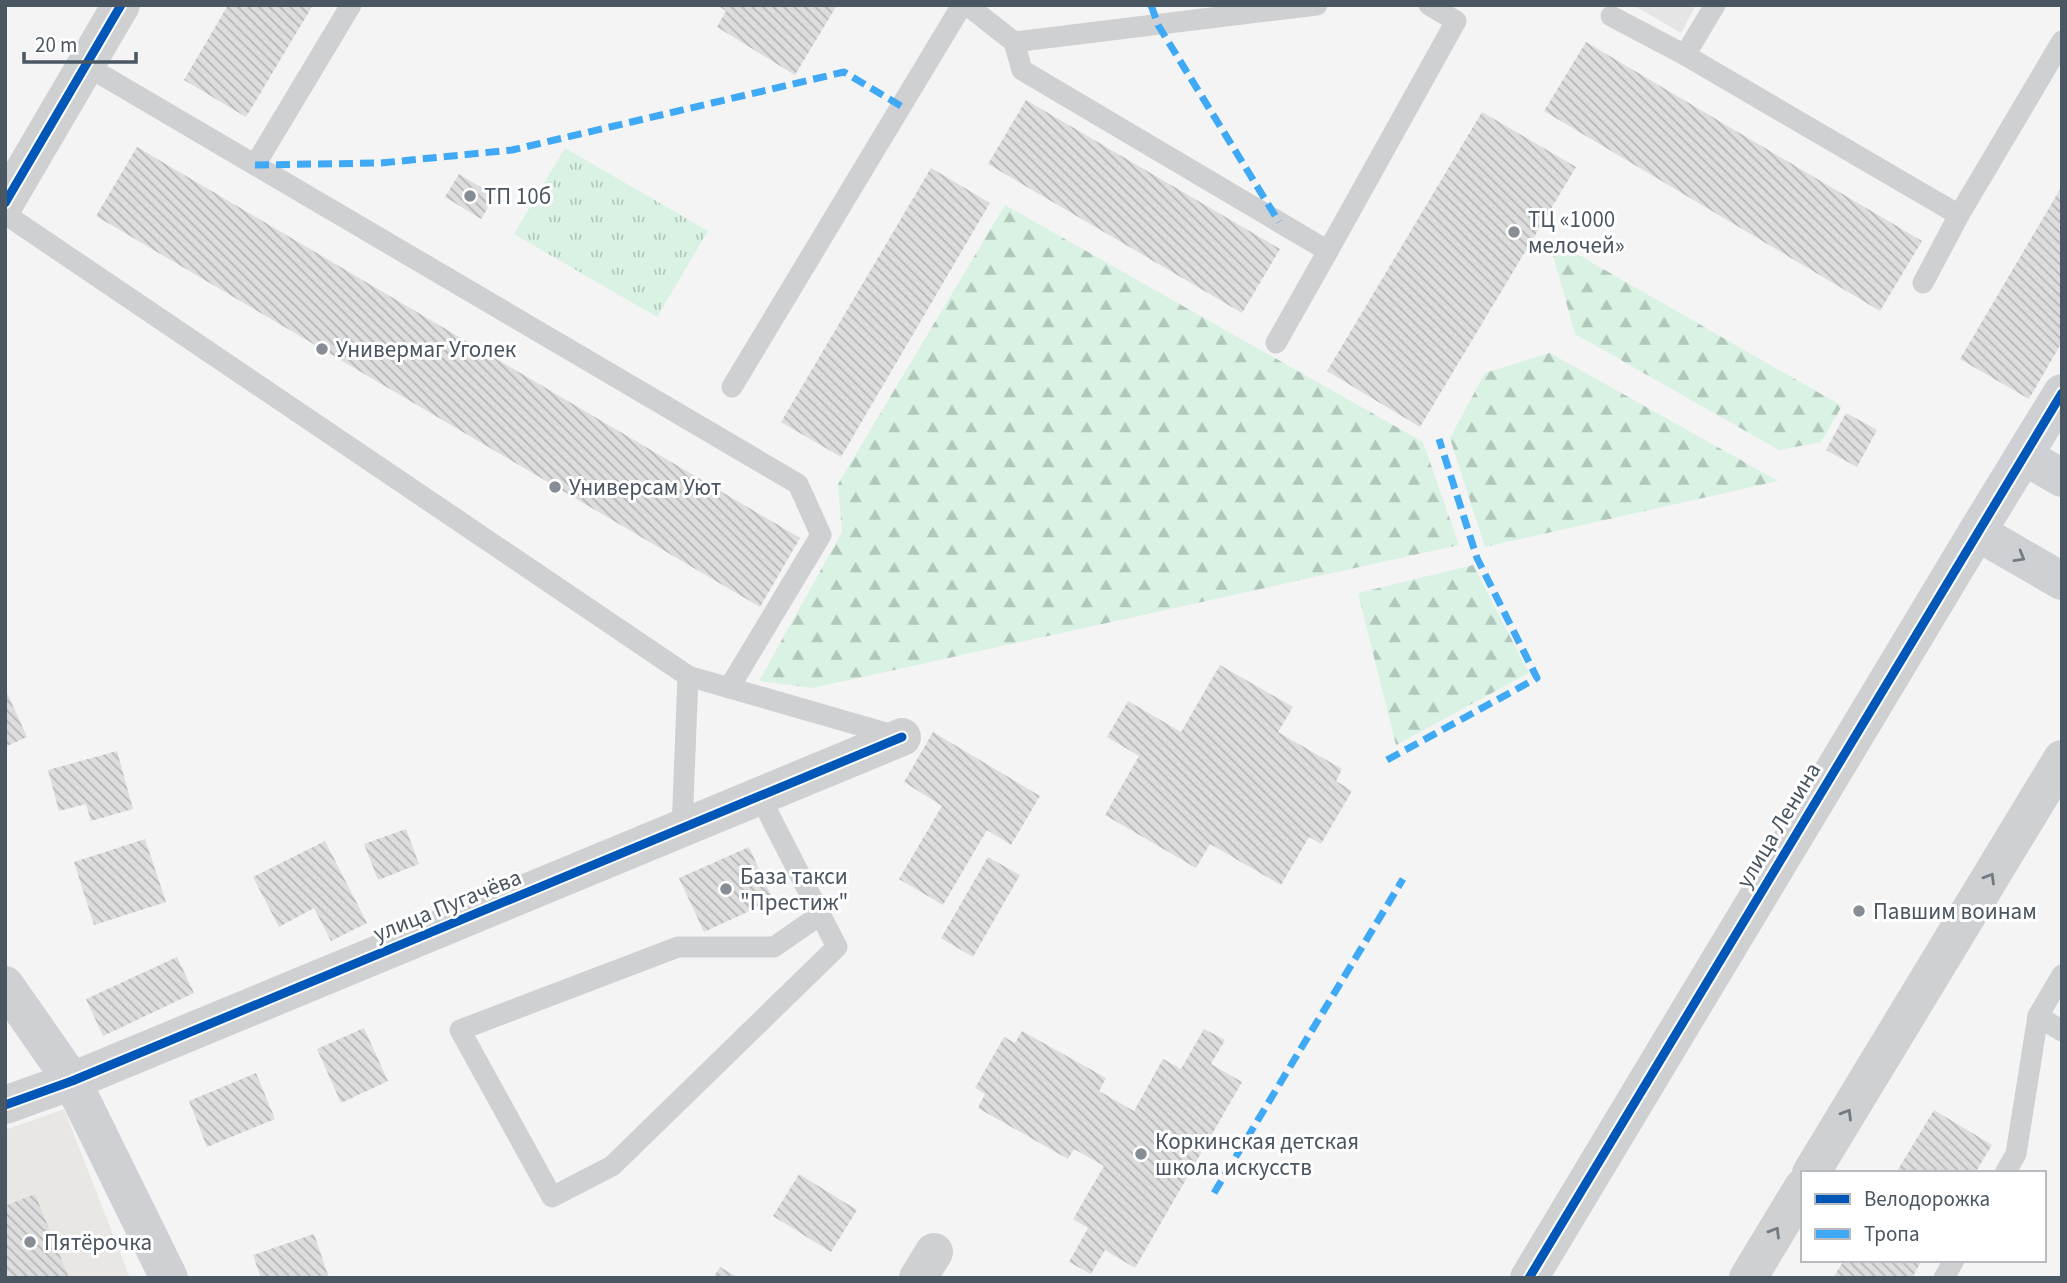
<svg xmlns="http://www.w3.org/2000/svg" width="2067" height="1283" viewBox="0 0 2067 1283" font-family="'Source Sans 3',sans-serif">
	<defs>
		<pattern id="forest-firs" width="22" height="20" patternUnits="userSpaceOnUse" patternTransform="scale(1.75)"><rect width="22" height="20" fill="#d9f2e3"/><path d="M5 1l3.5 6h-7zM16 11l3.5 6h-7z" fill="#b2c7bb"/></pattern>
		<pattern id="park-tufts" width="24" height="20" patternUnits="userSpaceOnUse" patternTransform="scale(1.75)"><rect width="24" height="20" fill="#d9f2e3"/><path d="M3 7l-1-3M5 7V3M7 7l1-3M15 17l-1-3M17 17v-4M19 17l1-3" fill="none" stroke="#b2c7bb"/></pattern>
		<pattern id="building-back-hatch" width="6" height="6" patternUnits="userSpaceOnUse" patternTransform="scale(1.75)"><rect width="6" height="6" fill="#ddddde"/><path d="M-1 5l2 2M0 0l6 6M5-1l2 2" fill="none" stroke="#b5b6b7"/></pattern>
	</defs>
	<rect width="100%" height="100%" fill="#f4f4f4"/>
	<path fill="#e8e7e3" d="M64 1109 130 1278H5V1130Z"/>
	<path fill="#e6e5e6" d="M1633 5H1696L1681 33Z"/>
	<g fill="url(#forest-firs)">
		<path d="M1005 205 1423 442 1459 545 813 688 759 681 842 532 838 484Z"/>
		<path d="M1556 242 1842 406 1821 442 1779 450 1575 334 1552 251Z"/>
		<path d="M1549 353H1550L1778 481 1485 547 1450 438 1485 373Z"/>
		<path d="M1473 565 1529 673 1396 745 1358 593Z"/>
	</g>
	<path fill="url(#park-tufts)" d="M565 148 708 231 657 317 514 234Z"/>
	<g fill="url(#building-back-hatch)">
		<path d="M228 5H313L246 117 184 80Z"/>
		<path d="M717 5H837L795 75 717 27 726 11Z"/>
		<path d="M1586 42 1922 241 1880 311 1544 111Z"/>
		<path d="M1026 100 1280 249 1242 313 988 164Z"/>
		<path d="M1482 112 1576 167 1420 427 1327 371Z"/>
		<path d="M137 147 800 538 760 607 96 216Z"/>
		<path d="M931 168 990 203 841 457 781 422Z"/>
		<path d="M459 174 495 196 481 219 445 197Z"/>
		<path d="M2062 186V342L2029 399 1960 359Z"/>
		<path d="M1846 413 1877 430 1857 467 1826 450Z"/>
		<path d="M1220 665 1293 707 1278 732 1342 769 1336 781 1352 791 1321 844 1309 837 1281 885 1210 844 1196 868 1105 815 1139 756 1107 737 1128 701 1181 732Z"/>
		<path d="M5 688 27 737 5 747Z"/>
		<path d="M933 732 1040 796 1011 845 987 830 943 905 899 879 942 806 904 782Z"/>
		<path d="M117 751 133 809 91 821 86 804 59 811 48 770Z"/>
		<path d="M406 829 419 864 378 880 364 844Z"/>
		<path d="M145 839 166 902 94 925 74 862Z"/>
		<path d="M325 841 367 923 331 941 314 908 279 927 253 877Z"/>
		<path d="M749 847 773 900 704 932 679 878Z"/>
		<path d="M988 857 1020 875 973 957 941 938Z"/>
		<path d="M177 957 194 993 103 1036 86 999Z"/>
		<path d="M364 1028 388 1081 341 1103 317 1049Z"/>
		<path d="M1204 1029 1225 1040 1211 1064 1242 1082 1135 1268 1105 1250 1091 1274 1069 1262 1088 1228 1073 1219 1104 1166 1074 1149 1068 1159 978 1108 985 1094 975 1088 1004 1037 1015 1043 1022 1031 1106 1078 1099 1091 1134 1111 1163 1059 1181 1069Z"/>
		<path d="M256 1073 275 1119 207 1147 189 1101Z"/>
		<path d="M1934 1110 1992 1145 1975 1173H1896Z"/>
		<path d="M799 1174 857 1210 831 1252 773 1216Z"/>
		<path d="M35 1194 69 1278H5V1206Z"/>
		<path d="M314 1234 329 1278H261L253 1255Z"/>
		<path d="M1844 1260H1922L1912 1278H1833Z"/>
		<path d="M720 1267 739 1278H713Z"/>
	</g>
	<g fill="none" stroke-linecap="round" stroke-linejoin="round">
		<g stroke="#ced0d2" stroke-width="21">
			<path d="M967 5 1014 42 1022 70 1328 251 1456 21 1429 5"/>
			<path d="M1715 5 1685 55 1959 215 2062 41"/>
			<path d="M1611 16 1685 55"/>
			<path d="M1014 42 1317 5"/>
			<path d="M85 65 798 484 821 535 729 688"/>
			<path d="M255 165 351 5"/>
			<path d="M5 214 688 676 900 737"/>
			<path d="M1923 283 1959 215"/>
			<path d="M1276 343 1328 251"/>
			<path d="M732 387 962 5"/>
			<path d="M760 797 837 947 612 1166 552 1197 460 1030 678 947H774L820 915"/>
			<path d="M682 829 688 676"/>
			<path d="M2038 1016 2062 1031"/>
			<path d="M2005 1173 2016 1154 2038 1016 2062 975"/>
			<path d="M1944 1278 1954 1260"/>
		</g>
		<g stroke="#ced0d2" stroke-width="38">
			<path d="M5 203 121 5"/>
			<path d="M5 1105 72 1081 902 737"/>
			<path d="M1811 1173 2062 759"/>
			<path d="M918 1278 934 1252"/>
			<path d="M1529 1278 1977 532"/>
			<path d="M1748 1278 1803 1187"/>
		</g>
		<g stroke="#ced0d4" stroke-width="38">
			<path d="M2062 393 1977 532 2062 581"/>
			<path d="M2024 456 2062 478"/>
			<path d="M5 985 72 1081 169 1278"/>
		</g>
		<g stroke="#3fa9f5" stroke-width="7" stroke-dasharray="14 7" stroke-linecap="butt">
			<path d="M1151 5 1158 25 1279 222"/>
			<path d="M255 165 381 163 512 150 844 72 901 106"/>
			<path d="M1387 760 1537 678 1477 558 1439 439"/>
			<path d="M1214 1193 1403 879"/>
		</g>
		<g stroke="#fff" stroke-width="13">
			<g id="cycleway">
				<path d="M5 203 121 5"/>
				<path d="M5 1105 72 1081 902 737"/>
				<path d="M1529 1278 2062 393"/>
			</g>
		</g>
		<use href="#cycleway" stroke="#0057b8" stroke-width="9"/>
	</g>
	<defs><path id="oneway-chevron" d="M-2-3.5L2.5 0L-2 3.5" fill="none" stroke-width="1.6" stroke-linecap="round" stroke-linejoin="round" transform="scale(1.75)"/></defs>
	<use stroke="#727b84" href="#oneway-chevron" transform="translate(2020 557) rotate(30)"/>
	<g stroke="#727b83">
		<use href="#oneway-chevron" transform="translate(1990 878) rotate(-59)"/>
		<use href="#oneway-chevron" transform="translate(1847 1114) rotate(-59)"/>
		<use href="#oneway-chevron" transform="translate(1775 1232) rotate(-59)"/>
	</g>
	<g fill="#868d94" stroke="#fff" stroke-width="2.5">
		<circle cx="470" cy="196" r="7"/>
		<circle cx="1514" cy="232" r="7"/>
		<circle cx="322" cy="349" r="7"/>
		<circle cx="555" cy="487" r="7"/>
		<circle cx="726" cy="889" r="7"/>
		<circle cx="1859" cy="911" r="7"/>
		<circle cx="1141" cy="1154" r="7"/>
		<circle cx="30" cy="1242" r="7"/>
	</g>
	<g text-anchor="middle" stroke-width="6" stroke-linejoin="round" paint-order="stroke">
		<g font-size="23" fill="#4a5661" stroke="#fff" text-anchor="start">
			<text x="484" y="204">ТП 10б</text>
			<text x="1528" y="227">ТЦ «1000<tspan x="1528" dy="26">мелочей»</tspan></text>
			<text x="336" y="357">Универмаг Уголек</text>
			<text x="569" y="495">Универсам Уют</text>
			<text x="740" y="884">База такси<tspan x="740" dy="26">"Престиж"</tspan></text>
			<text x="1873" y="919">Павшим воинам</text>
			<text x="1155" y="1149">Коркинская детская<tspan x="1155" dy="26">школа искусств</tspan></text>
			<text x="44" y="1250">Пятёрочка</text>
		</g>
		<g font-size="23" fill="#4a5661" stroke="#fff">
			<text transform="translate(1778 825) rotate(-59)" y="8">улица Ленина</text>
			<text transform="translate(447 905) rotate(-22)" y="8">улица Пугачёва</text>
		</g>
	</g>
	<rect width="2067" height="1283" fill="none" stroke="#4a5661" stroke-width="14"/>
	<rect x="1801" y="1171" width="245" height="91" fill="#ffffff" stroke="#b7bbc0" stroke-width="2"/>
	<rect x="1815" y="1194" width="35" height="10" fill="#0057b8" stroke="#b7bbc0" stroke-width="2"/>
	<text x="1864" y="1206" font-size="21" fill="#4a5661">Велодорожка</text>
	<rect x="1815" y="1229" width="35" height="10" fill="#3fa9f5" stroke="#b7bbc0" stroke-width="2"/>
	<text x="1864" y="1241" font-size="21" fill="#4a5661">Тропа</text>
	<path d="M24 52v10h112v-10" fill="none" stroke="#4a5661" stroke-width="3.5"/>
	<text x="35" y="52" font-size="21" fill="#4a5661" stroke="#ffffff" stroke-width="5" paint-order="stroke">20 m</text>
</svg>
